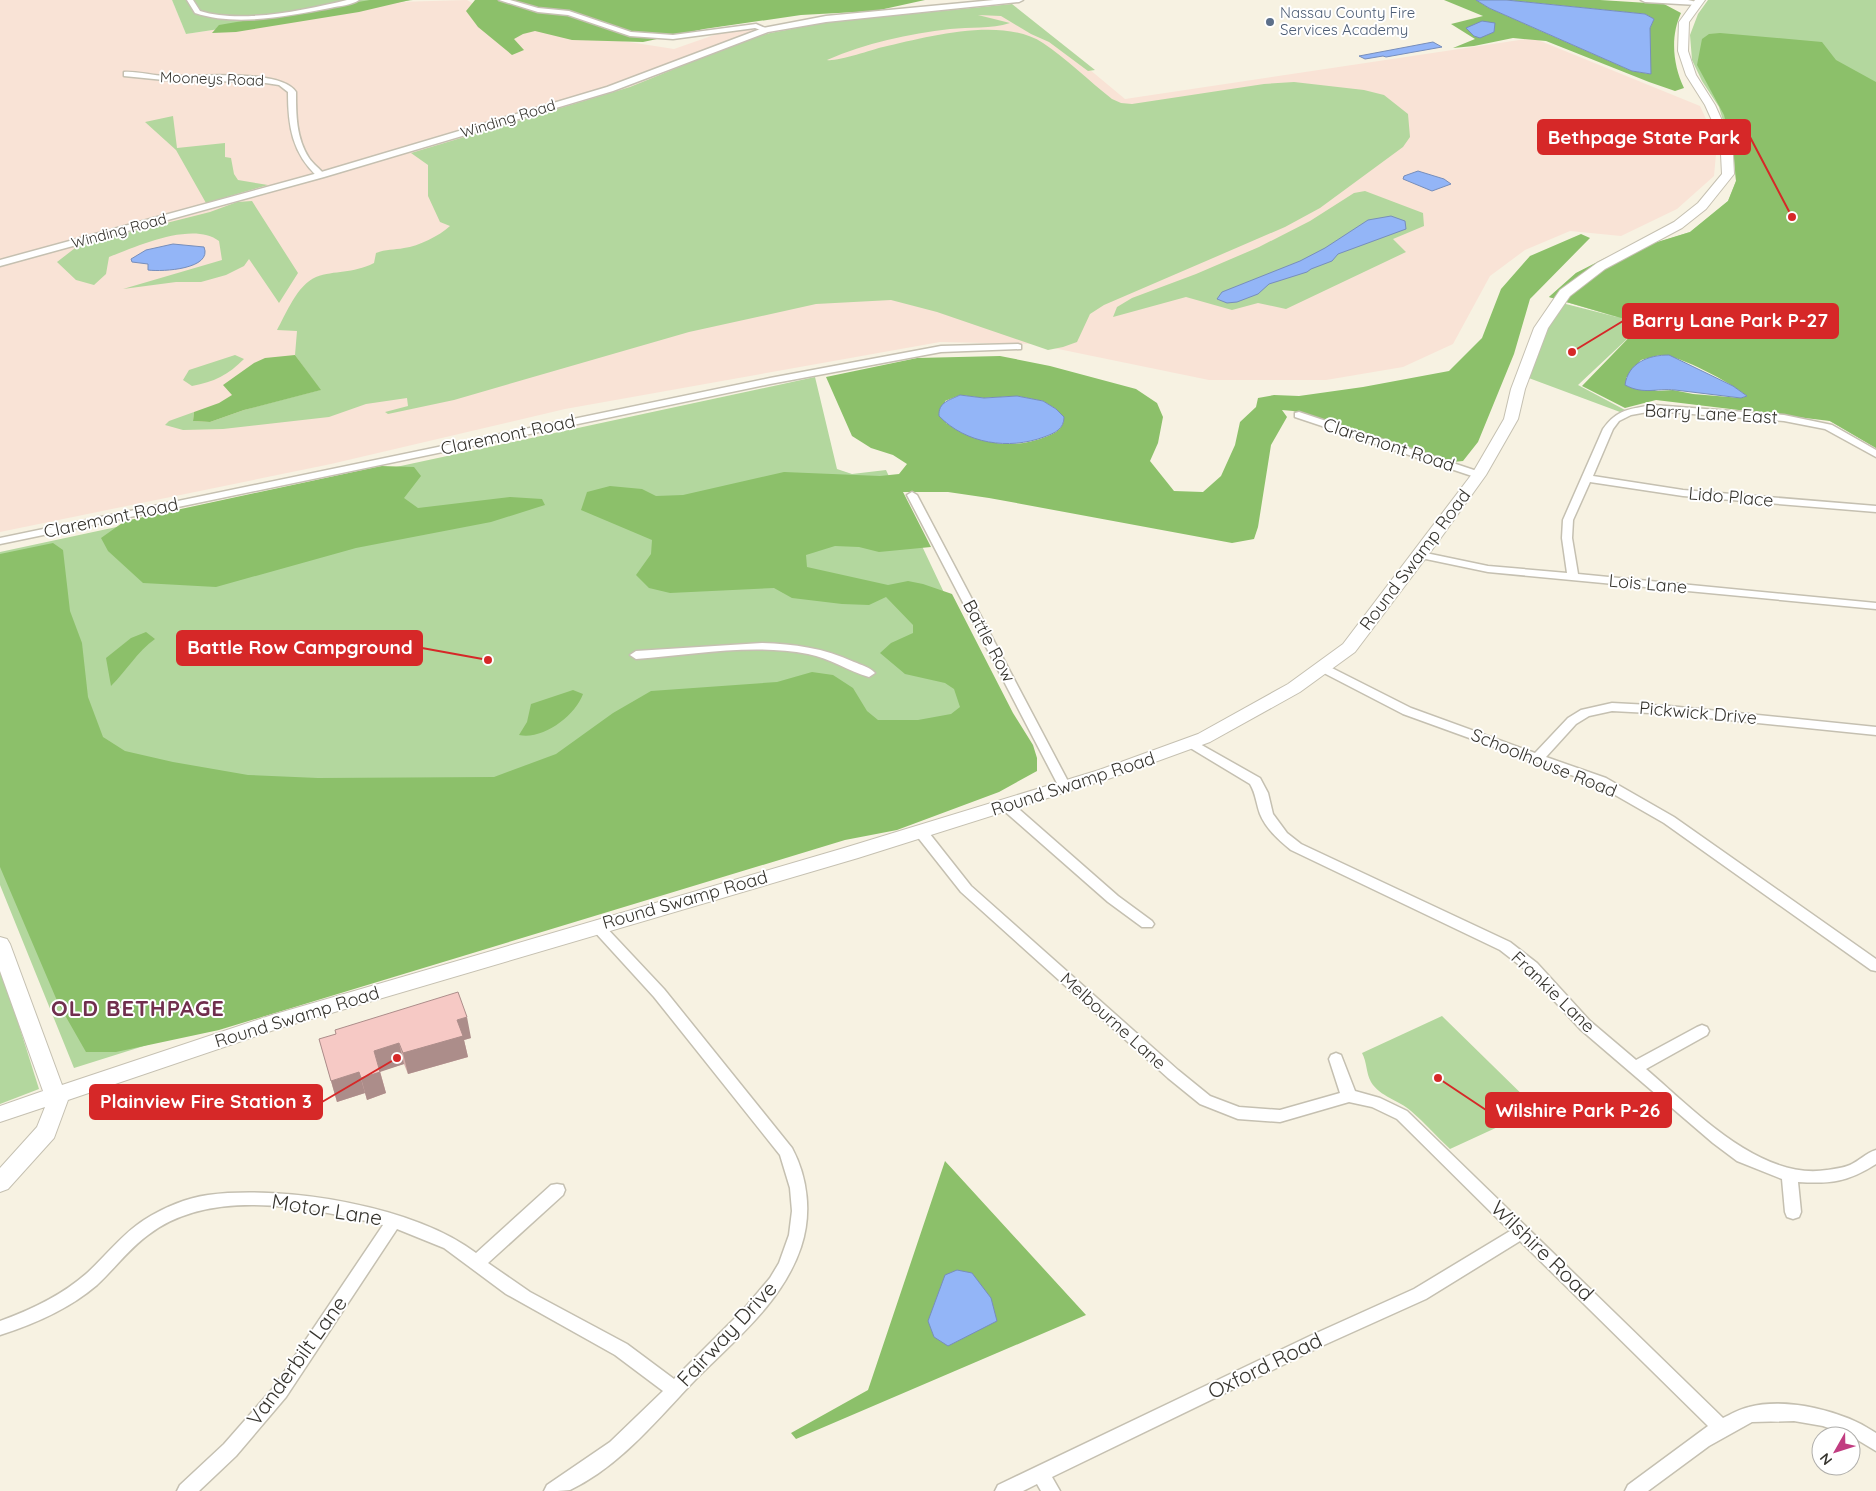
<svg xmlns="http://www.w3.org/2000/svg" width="1876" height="1491" viewBox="0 0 1876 1491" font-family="Quicksand,sans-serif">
	<rect width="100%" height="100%" fill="#f7f2e2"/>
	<path fill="#f9e3d6" d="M0 0H172L186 34 398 2 467 0 507 23 674 49 740 26 773 36 1011 4 1125 99 1533 38 1700 106 1717 143 1714 176 1677 209 1621 236 1570 231 1525 250 1490 276 1453 344 1403 367 1326 380H1209L1034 344 940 342 565 409 331 464 0 532Z"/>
	<g fill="#b3d79e">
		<path d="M172 0H413L186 34Z"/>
		<path d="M1708 0H1876V448L1687 338 1643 324 1578 385 1625 410 1620 412 1523 376 1558 302 1617 317 1549 297 1576 273 1608 258 1690 232 1728 201 1736 181 1734 158 1719 107 1702 81 1692 60 1690 35 1698 14Z"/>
		<path d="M1012 4 1095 70 1088 71 1049 42 1031 34 1001 16 978 15 1010 23C991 29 970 27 950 29 909 34 865 43 827 60 836 62 871 50 883 47 927 37 1002 16 1043 43 1067 59 1089 81 1112 99L1121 103 1132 104 1264 84 1294 82 1364 90 1384 95 1408 114 1410 137 1403 147 1320 208 1285 227 1104 305 1090 314 1077 342 1063 347 1048 350 937 312 891 300 816 304 689 332 454 400 388 414 385 412 408 406 407 398 366 404 329 417 223 429 183 430 165 425 169 421 194 412 193 421 210 422 244 410 320 390 295 355 297 331 277 330C286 314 297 285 316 277 335 270 352 274 374 263L376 253C386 249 394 250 404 248 419 246 439 236 450 226L440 222 428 196V165L411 153 630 87 743 41 770 33 829 22Z"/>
		<path d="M173 116 177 148 225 143V157L231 158 234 174 238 180 268 185 206 203 176 150 145 122Z"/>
		<path d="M1365 191 1423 213 1424 226 1393 239 1406 252 1286 309 1258 303 1232 310 1186 297 1113 317 1117 307 1132 298 1196 274 1259 247 1310 221 1354 193Z"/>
		<path d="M252 201 298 273 279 303 249 259 244 266 226 275 201 282H176L123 289 222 260 219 241C193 221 137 246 109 257L106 274 94 285 76 280 57 262 79 245 210 212 237 202Z"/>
		<path d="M235 355 244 359C228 375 214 382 192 386L183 380 189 370Z"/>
		<path d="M815 377 837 469 852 474 886 470 1027 768 74 1068 0 885V552Z"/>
		<path d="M0 965 39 1089 0 1104Z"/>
		<path d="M1442 1016 1537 1109 1450 1149C1437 1137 1425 1123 1411 1111 1399 1100 1380 1097 1371 1082 1366 1073 1367 1062 1362 1053Z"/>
	</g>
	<g fill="#8cc06a" fill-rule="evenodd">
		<path d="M370 0H410L359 12 236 32 212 33 219 25Z"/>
		<path d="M475 0H925L875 11 801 15 704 29 643 42 572 40 535 31 523 34 514 39 524 50 512 55 478 27 466 11Z"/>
		<path d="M1444 0H1476L1489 8 1632 71 1650 74V28L1654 19 1645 14 1506 0H1600L1664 4 1681 13C1670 37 1673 65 1684 88L1675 91 1649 82 1546 41 1513 38 1474 46 1453 48 1475 39 1451 24 1483 16Z"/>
		<path d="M1720 33 1822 42 1836 60 1876 82V448L1830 421 1656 400 1625 408 1582 386 1642 324 1549 297 1576 273 1605 258 1690 232 1728 201 1736 181 1734 158 1724 115 1697 65 1702 39 1709 34ZM1660 355C1680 355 1731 383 1747 396L1741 398 1693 394 1673 390 1657 391 1626 378 1641 360Z"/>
		<path d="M1581 234 1590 238 1530 299 1514 354 1478 442 1463 461 1453 462 1293 411 1282 410 1287 417 1271 445 1258 527 1254 539 1232 543 989 498 948 492H903L931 547 879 552 859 547 835 546 806 555 807 567 888 585 908 581 923 584 952 594 1013 713 1033 745 1037 758V771L999 792 897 830 845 840 219 1030 116 1052H86L58 1003 0 867V554L53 543 63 550 70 611 82 643 88 697 103 737 125 751 173 762 248 775 318 778 494 777 556 754 613 713 651 691 777 682 812 672 833 675 853 688 867 711 878 720H918L951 714 960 707 954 689 945 683 905 674 880 653 891 643 913 633V625L886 597 869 605 842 604 792 598 774 588 670 593 649 588 636 575 651 554 652 540 581 510 587 492 610 486 642 489 656 496 683 495 784 472 880 476 899 474 907 464 893 455 871 448 852 436 826 377 917 358 1000 356 1050 366 1136 389 1157 403 1163 417 1158 443 1150 461 1174 491 1203 492 1221 476 1235 445 1240 422 1256 407 1258 398 1274 395 1299 396 1363 387 1449 371 1482 338 1501 289 1530 256ZM960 395 984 398 1017 396 1043 401 1056 409 1064 417C1064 428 1057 432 1048 436 1011 451 980 444 946 423L945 401Z"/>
		<path d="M295 355 321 390 244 410 210 422 193 421 194 412 219 403 232 395 223 385 254 363 265 358Z"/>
		<path d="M381 466 414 467 421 476 404 498 418 508 510 497 542 499 545 505 491 522 356 548 216 587 143 583 108 551 101 538 125 521Z"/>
		<path d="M146 632 155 639C137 652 127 670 111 686L106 658 131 638Z"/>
		<path d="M573 690 583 694C575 716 543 740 519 735L527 722 531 704Z"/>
		<path d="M945 1161 1086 1315 796 1439 791 1433 868 1390Z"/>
	</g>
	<g fill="#93b5f7" stroke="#778ebb">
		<path d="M1476 0H1506L1645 14 1654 19 1650 28 1651 74 1632 71 1489 8Z"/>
		<path d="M1482 21 1495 23 1494 32 1480 38 1474 36 1466 28Z"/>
		<path d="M1433 42 1442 47 1386 57 1383 56 1365 59 1359 56Z"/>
		<path d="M1418 171 1444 179 1451 184 1432 191 1403 179 1404 176Z"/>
		<path d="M1391 216 1405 221 1406 229 1338 254 1332 261 1311 269 1307 272 1269 284 1258 294 1237 302 1227 303 1217 299 1222 292 1300 261 1325 248 1368 220Z"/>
		<path d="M173 244 204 247C213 269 163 272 148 270V264L132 262 131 259 146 250Z"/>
		<path d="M1669 355 1733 386 1747 396 1741 398C1719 395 1697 393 1675 390 1656 388 1644 395 1625 385 1628 363 1648 355 1669 355Z"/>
		<path d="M960 395 984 398 1017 396 1043 401 1056 409 1064 417C1064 429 1055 433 1044 437 1009 450 966 444 939 416 938 402 950 400 960 395Z"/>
		<path d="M957 1270 972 1273 991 1298 997 1321 948 1346 934 1337 928 1321 945 1275Z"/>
	</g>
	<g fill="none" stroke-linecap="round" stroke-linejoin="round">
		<g stroke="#c5c0b1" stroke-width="3">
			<g id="minor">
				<path d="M187 0H193L200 11C241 24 306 10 347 0H359C352 5 339 6 330 8 287 16 237 27 195 13Z"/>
				<path d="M499 0H510L538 8 569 11 631 32 673 35 756 24 770 30 766 32 755 28 673 39 630 36 568 15 538 12Z"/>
				<path d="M124 72C137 71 153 76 166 76 194 77 281 68 296 92 296 114 296 138 309 158 313 164 320 169 325 175L318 177C292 153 288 126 288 92L279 85 259 82 164 80 124 76Z"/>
				<path d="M1018 344 1021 345V349L941 352 770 384 0 544V538L770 378 941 346Z"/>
				<path d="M1653 405 1784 415 1832 425 1876 450V457L1825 429 1784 421 1653 411 1631 415 1619 421 1613 429 1593 476 1683 490 1876 506V512L1683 496 1590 482 1573 520 1572 538 1578 574 1876 603V609L1488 572 1421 558 1415 555 1421 552 1488 566 1567 573 1562 538 1563 520 1603 429C1617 409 1630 409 1653 405Z"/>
				<path d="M1299 412 1483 473 1484 475 1483 477H1475L1295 417V413Z"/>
				<path d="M912 492 917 495 1071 787 1070 790H1060L1059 787 907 495Z"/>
				<path d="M762 643C794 644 824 648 854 662 861 665 870 667 875 673L869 677C848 671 830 658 808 654 752 643 692 655 636 659L630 655 636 651Z"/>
				<path d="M1324 664 1411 708 1535 753 1568 718 1581 710 1612 703 1669 706 1876 727V735L1669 714 1612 711 1589 716 1576 724 1546 757 1606 778 1674 817 1876 959V971L1871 970 1664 823 1596 784 1403 714 1320 671 1318 668 1320 665Z"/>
				<path d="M1191 739 1260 778 1268 793 1273 814 1287 833 1301 844 1510 942 1537 963 1590 1021 1636 1060 1697 1027 1702 1025 1707 1027 1709 1031 1707 1035 1646 1069C1693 1109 1760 1181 1827 1170 1834 1169 1843 1168 1850 1165 1859 1161 1866 1153 1876 1150V1164C1848 1182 1831 1184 1798 1182L1801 1212 1799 1217 1793 1219 1787 1217 1785 1212 1782 1179 1737 1161 1713 1143 1580 1029 1527 971 1500 950 1291 850C1280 841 1266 829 1260 814 1256 803 1256 794 1250 784L1187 746 1185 743Z"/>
				<path d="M1007 802 1012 803 1118 896 1152 921 1154 924 1152 927H1142L1108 902 1002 809 1001 806Z"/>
				<path d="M921 828 926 829 971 886 1178 1070 1210 1096 1239 1107 1280 1110 1340 1093 1329 1059 1331 1055 1336 1053 1341 1055 1355 1091 1380 1098 1407 1111 1723 1418C1731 1414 1740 1409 1749 1407 1787 1397 1844 1411 1876 1433V1451L1851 1436 1823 1426 1794 1421 1752 1422 1709 1446 1648 1491H1625L1628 1485 1708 1426 1520 1241 1426 1299 1324 1345 1052 1477 1060 1491H1041L1037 1484 1023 1491H995L998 1485 1312 1335 1414 1289 1510 1231 1397 1119 1372 1107 1349 1102 1280 1122 1238 1119 1200 1104 1168 1078 961 892 916 835 914 832Z"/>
				<path d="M597 921 602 923 664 989 792 1148C808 1178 812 1214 801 1247 783 1301 737 1338 698 1377 659 1417 622 1465 570 1490 563 1491 552 1491 544 1491L547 1485 610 1442 663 1391 615 1355 506 1294 444 1248 397 1229 286 1397 236 1456 199 1491H177L180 1485 224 1444 274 1387 383 1225C311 1208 212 1186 148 1235 129 1249 114 1269 97 1285 69 1309 34 1324 0 1335V1321C31 1310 62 1295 86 1274 106 1256 122 1234 144 1220 163 1208 186 1198 208 1195 285 1185 414 1206 476 1253L551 1185 557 1184 563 1185 565 1190 563 1195 488 1263 530 1292 627 1344 674 1379 743 1310 770 1278 779 1263 789 1235 792 1211 790 1188 780 1155 654 997 592 929 590 926 592 923Z"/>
			</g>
		</g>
		<g stroke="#c5c0b1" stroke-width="3">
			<g id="tertiary">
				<path d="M994 0H1023L1019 2 826 22 768 32 613 91 324 177 0 266V260L318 173 607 87 763 28 826 16Z"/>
				<path d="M1641 0H1688L1701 3 1697 5 1645 2Z"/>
			</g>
		</g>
		<g stroke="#c5c0b1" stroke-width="2">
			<path id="secondary" d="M1695 0H1705L1689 22 1688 51 1696 75 1715 105 1724 125 1733 154 1734 174 1706 209 1682 228 1605 269 1570 296 1548 328 1525 389 1518 419 1486 475 1435 546 1355 652 1300 692 1210 742 1111 778 858 858 277 1029 68 1100 54 1138 8 1189 0 1192V1168L37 1127 45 1107 0 1122V1106L43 1091 0 971V937L7 939 10 944 62 1085 272 1015 844 848 1099 770 1198 734 1288 684 1343 644 1472 474 1504 419 1511 389 1534 328 1560 290 1597 263 1674 222 1698 203 1722 174 1721 154 1714 125 1705 105 1686 75 1678 51 1679 22Z"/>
		</g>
		<use href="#minor" fill="#fff" fill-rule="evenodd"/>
		<use href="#tertiary" fill="#fff" fill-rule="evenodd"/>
		<use href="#secondary" fill="#fff" fill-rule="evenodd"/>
	</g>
	<path fill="#d4ada9" d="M471 1038 464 1040 468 1057 408 1074 404 1064 380 1071 386 1093 367 1100 365 1093 337 1102 319 1039Z"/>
	<g fill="#ac8d8a">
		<path d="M467 1017 471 1038 464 1040 468 1057 408 1074 403 1053 457 1020Z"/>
		<path d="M399 1043 404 1064 380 1072 374 1051Z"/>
		<path d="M359 1072 365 1093 337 1102 331 1081Z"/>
		<path d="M380 1072 386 1093 367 1100 361 1078Z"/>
	</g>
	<path fill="#f6c9c5" stroke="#ac8d8a" d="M458 992 467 1017 457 1020 463 1036 403 1053 399 1043 374 1051 380 1072 361 1078 359 1072 331 1081 319 1039 336 1034 335 1030Z"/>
	<circle fill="#5c6f8a" stroke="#fff" stroke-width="2" cx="1270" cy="22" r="5"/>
	<g text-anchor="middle" stroke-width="4" stroke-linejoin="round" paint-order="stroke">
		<g font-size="15" fill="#4e5e75" stroke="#fff" text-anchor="start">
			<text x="1280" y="18">Nassau County Fire<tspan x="1280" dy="17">Services Academy</tspan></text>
		</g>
		<g font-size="15" fill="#36342e" stroke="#fff">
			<text transform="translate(212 79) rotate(2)" y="5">Mooneys Road</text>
			<text transform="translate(508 119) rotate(-17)" y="5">Winding Road</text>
			<text transform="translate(119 231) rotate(-15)" y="5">Winding Road</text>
		</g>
		<g font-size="18" fill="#36342e" stroke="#fff">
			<text transform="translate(1711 414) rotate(3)" y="6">Barry Lane East</text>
			<text transform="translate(508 435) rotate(-12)" y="6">Claremont Road</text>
			<text transform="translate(1389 445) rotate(18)" y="6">Claremont Road</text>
			<text transform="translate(1731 497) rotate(5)" y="6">Lido Place</text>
			<text transform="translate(111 518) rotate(-12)" y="6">Claremont Road</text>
			<text transform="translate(1415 560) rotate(-53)" y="6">Round Swamp Road</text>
			<text transform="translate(1648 584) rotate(5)" y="6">Lois Lane</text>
			<text transform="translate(989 641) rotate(62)" y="6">Battle Row</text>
			<text transform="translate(1698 713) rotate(5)" y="6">Pickwick Drive</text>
			<text transform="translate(1544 763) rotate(22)" y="6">Schoolhouse Road</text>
			<text transform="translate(1073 784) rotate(-18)" y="6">Round Swamp Road</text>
			<text transform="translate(685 900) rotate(-16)" y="6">Round Swamp Road</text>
			<text transform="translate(1553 992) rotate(44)" y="6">Frankie Lane</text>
			<text transform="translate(297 1017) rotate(-17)" y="6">Round Swamp Road</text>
			<text transform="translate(1113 1021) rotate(42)" y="6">Melbourne Lane</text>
		</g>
		<g font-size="21" fill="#36342e" stroke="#fff">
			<text transform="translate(327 1210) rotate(9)" y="7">Motor Lane</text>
			<text transform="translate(1542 1251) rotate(44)" y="7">Wilshire Road</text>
			<text transform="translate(727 1334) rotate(-47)" y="7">Fairway Drive</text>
			<text transform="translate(297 1361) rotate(-54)" y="7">Vanderbilt Lane</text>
			<text transform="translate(1265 1366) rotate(-26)" y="7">Oxford Road</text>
		</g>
		<g font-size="22" font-weight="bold" letter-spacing="1" fill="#702f4e" stroke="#fff">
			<text x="138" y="1016">OLD BETHPAGE</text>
		</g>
	</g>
	<path fill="none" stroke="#d62828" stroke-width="2" d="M1792 217L1750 137M1572 352L1623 321M488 660L422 648M397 1058L322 1102M1438 1078L1486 1110"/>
	<g fill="#d62828" stroke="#fff" stroke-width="2">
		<circle cx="1792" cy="217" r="5"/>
		<circle cx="1572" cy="352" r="5"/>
		<circle cx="488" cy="660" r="5"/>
		<circle cx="397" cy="1058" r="5"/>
		<circle cx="1438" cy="1078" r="5"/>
	</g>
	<g fill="#d62828" stroke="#d62828" stroke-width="2">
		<rect x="1538" y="120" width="212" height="34" rx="5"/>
		<rect x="1623" y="304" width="215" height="34" rx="5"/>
		<rect x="177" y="631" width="245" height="34" rx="5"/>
		<rect x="90" y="1085" width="232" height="34" rx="5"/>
		<rect x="1486" y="1093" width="185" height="34" rx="5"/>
	</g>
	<g font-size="19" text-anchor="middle" font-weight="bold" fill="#fff">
		<text x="1644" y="144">Bethpage State Park</text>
		<text x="1730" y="327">Barry Lane Park P-27</text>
		<text x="300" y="654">Battle Row Campground</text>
		<text x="206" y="1108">Plainview Fire Station 3</text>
		<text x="1578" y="1117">Wilshire Park P-26</text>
	</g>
	<g transform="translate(1836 1451) rotate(231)"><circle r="24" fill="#ffffff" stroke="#afaeab"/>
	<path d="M0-4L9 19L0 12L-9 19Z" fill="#c13d81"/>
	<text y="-8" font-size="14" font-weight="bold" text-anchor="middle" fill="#36342e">N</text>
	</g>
</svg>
